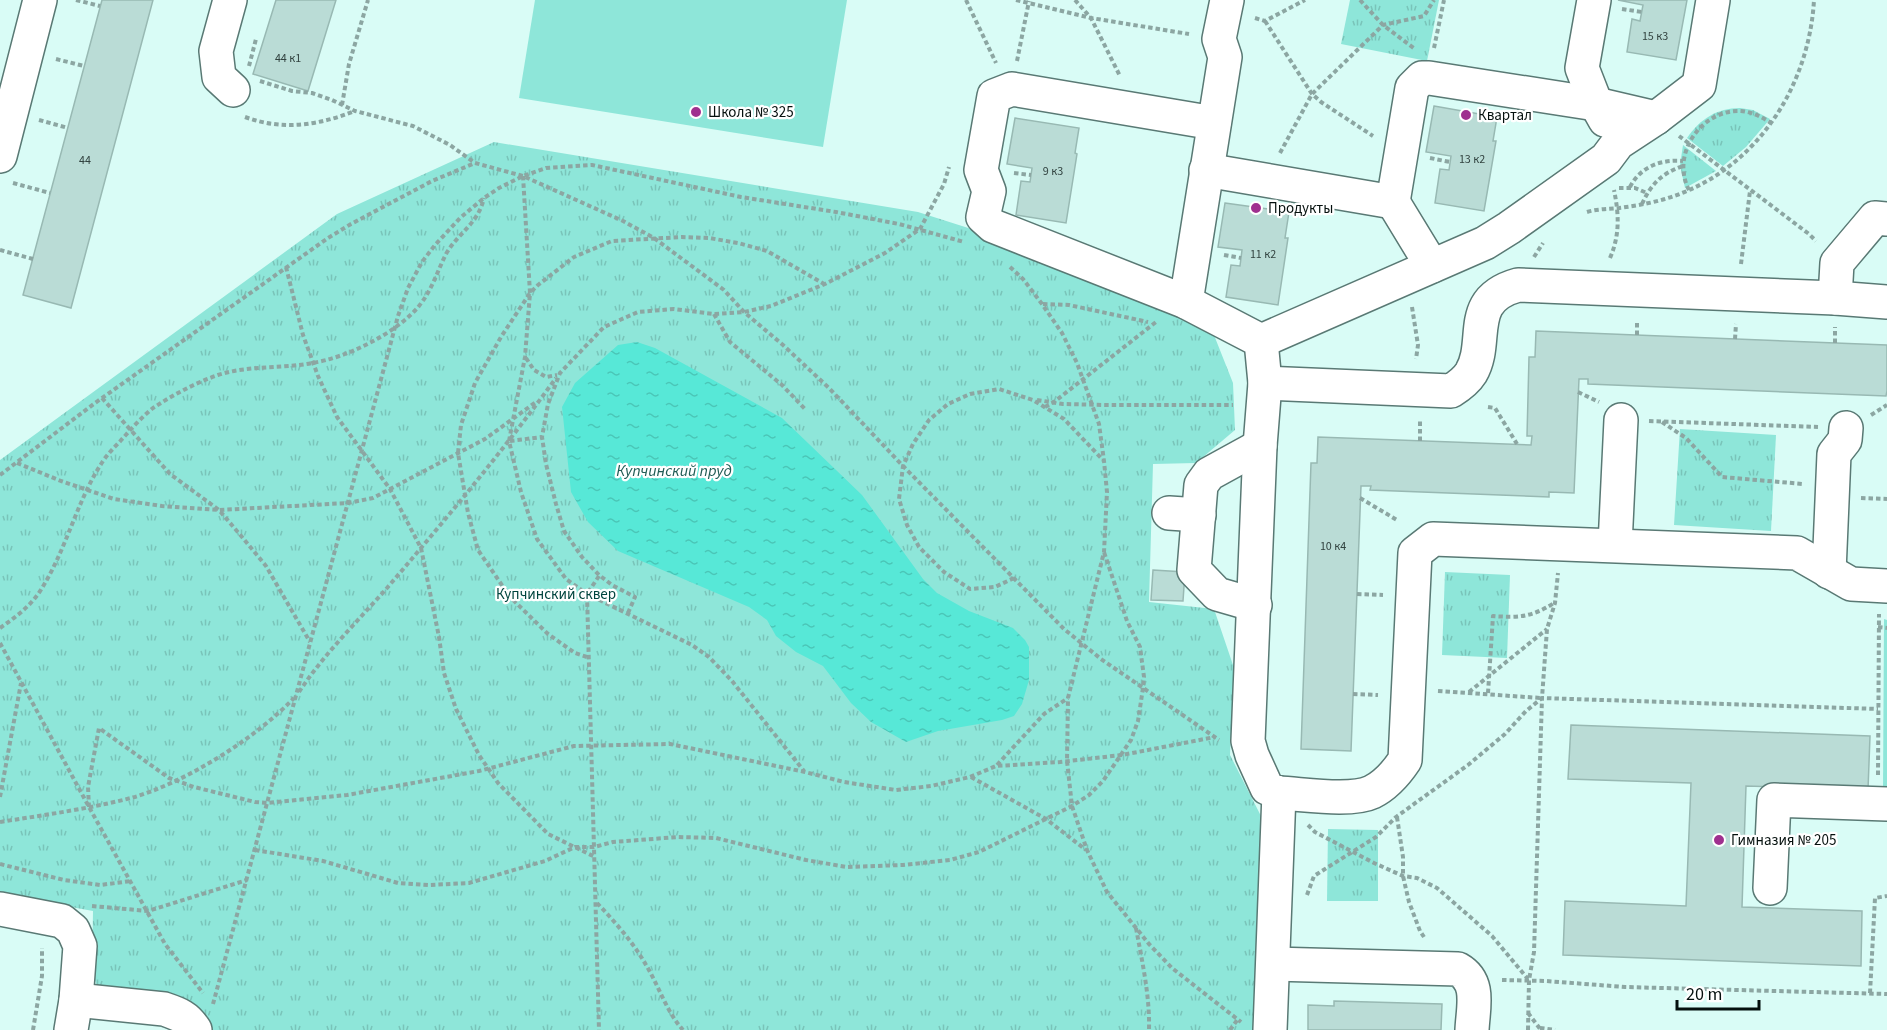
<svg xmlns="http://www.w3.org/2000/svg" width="1887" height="1030" viewBox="0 0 1887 1030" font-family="'Source Sans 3',sans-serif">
	<defs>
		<pattern id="park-tufts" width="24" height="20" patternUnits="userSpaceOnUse" patternTransform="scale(1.5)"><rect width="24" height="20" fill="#8ee6d9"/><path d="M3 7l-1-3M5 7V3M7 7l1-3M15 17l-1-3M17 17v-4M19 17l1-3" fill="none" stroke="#79c4b9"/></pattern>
		<pattern id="water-ripples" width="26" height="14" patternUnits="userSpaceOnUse" patternTransform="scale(1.5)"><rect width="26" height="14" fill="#57e8d7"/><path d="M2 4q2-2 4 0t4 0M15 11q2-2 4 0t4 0" fill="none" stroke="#4ac6b7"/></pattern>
	</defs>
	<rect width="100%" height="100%" fill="#d9fcf6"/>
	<g fill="#8ee6d9">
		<path d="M535 0H847L823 147 519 98Z"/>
		<path d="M1884 619 1887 620V790H1883Z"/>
	</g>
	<g fill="url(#park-tufts)">
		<path d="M1350 0H1439L1427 61 1341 44Z"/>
		<path d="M1740 108 1753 110 1770 119 1746 147 1723 166 1687 138C1700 119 1717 108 1740 108Z"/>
		<path d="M494 142 918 212 984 233 1212 330 1233 383 1235 430 1196 463 1153 464 1149 602 1214 609 1234 668 1230 755 1263 820 1256 1030H208L97 986 92 971 93 911 0 894V460L337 214Z"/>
		<path d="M1683 145 1716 171 1685 188 1680 165Z"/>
		<path d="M1680 429 1776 435 1771 531 1674 525Z"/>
		<path d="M1445 572 1510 575 1507 658 1442 655Z"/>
		<path d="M1328 829 1378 830V901H1327Z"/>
	</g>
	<path fill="url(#water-ripples)" d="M637 342 655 348 782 418 862 495 923 579 937 593 969 611 1013 628 1025 640 1029 647V680L1022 704 1014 716 1002 720 938 731 906 742 871 722 851 703 823 666 796 652 776 636 767 620 749 607 618 551 588 522 571 492 562 407 575 383 618 345Z"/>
	<g fill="#badcd6" stroke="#98b9b3" stroke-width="1.5">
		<path d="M102 0H153L71 308 23 295Z"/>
		<path d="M276 0H336L308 91 253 74Z"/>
		<path d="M1618 0H1687L1676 60 1627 52 1632 19 1640 21 1643 5Z"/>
		<path d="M1434 106 1497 117 1493 141H1496L1484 211 1435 203 1440 169 1449 170 1451 156 1426 152Z"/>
		<path d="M1015 118 1079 128 1075 153 1077 154 1066 223 1016 215 1021 181 1030 182 1032 168 1007 164Z"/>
		<path d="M1225 203 1289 212 1285 238H1288L1278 305 1226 297 1231 265 1240 266 1242 250 1218 247Z"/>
		<path d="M1536 331 1887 345V391L1886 396 1588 384V379H1579L1574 493 1549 492V497L1370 490 1371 486H1361L1351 751 1301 749 1311 463H1317L1318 437 1531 445 1532 436H1527L1529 357H1535Z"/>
		<path d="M1153 570 1185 572 1183 601 1151 600Z"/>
		<path d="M1571 725 1870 736 1868 790 1746 786 1742 907 1862 911 1861 966 1563 955 1565 901 1686 906 1691 783 1568 779Z"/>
		<path d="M1334 1001 1442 1004 1441 1030H1308V1005L1334 1006Z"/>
	</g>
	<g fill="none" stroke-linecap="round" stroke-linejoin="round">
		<g stroke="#597974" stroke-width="36">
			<g id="minor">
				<path d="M230 0 216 51 219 77 233 90"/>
				<path d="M1594 0 1582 68 1596 104 1605 120"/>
				<path d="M1214 123 1012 89 994 96 981 170 989 191 983 217 993 226 1186 302 1261 341 1265 383 1260 446 1248 741 1252 755 1267 788 1279 793C1303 794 1351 802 1372 792 1386 785 1397 772 1405 760L1415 553 1433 539 1797 553 1851 584 1887 586"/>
				<path d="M0 156 40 0"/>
				<path d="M1206 170 1393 202 1412 88 1422 78H1429L1596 104 1656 118"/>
				<path d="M1393 202 1432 266"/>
				<path d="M1835 298 1837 263 1875 218 1887 219"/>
				<path d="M1186 302 1225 57 1219 39 1227 0"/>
				<path d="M1261 341 1485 243 1509 228 1606 159 1618 143 1656 118 1699 85 1713 0"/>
				<path d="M1265 383 1451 391C1459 386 1466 381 1471 373 1490 341 1464 300 1518 285L1835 298 1887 302"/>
				<path d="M1169 513 1199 515"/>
				<path d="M1615 545 1621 420"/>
				<path d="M1829 572 1834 454 1845 440 1846 428"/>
				<path d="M1255 605 1217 594 1194 570 1201 485 1209 474 1260 446"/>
				<path d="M1770 888 1774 800 1887 804"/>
				<path d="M0 909 62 921 73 930 80 946 76 1000 71 1030"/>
				<path d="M1273 964 1458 969C1481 982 1473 1007 1472 1030"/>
				<path d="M76 1000 164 1009C179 1014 187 1017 195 1030"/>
				<path d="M1270 1030 1279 793"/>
			</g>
		</g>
		<g stroke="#8ca6a2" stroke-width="4" stroke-dasharray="4.5 3" stroke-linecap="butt">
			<path d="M76 0 100 6"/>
			<path d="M966 0 996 63"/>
			<path d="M1016 0 1091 18 1189 34"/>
			<path d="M1075 0 1091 18 1120 76"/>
			<path d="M1360 0 1383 25 1415 49"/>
			<path d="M1622 9 1642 12"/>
			<path d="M1255 18 1265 21 1305 0"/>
			<path d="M1265 21 1312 94 1321 102 1373 136"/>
			<path d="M1434 48 1444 0"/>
			<path d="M56 59 84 66"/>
			<path d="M1017 61 1029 1"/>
			<path d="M249 66 256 39"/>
			<path d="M260 81 292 91 312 93 332 100 355 111 413 126 450 145 475 163"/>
			<path d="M342 105 349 64 368 0"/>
			<path d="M245 117C283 131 319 125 355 111"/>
			<path d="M39 120 68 128"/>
			<path d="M1679 136 1809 234 1816 241"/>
			<path d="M1280 153 1312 94 1383 25 1424 16 1434 0"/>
			<path d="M1430 158 1450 162"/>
			<path d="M1014 173 1031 175"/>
			<path d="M523 176 530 293 525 357 509 441 521 492 537 539 566 579 587 594 692 645 709 657 732 681 804 771"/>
			<path d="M13 183 50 193"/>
			<path d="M1630 187C1640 167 1661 159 1683 161"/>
			<path d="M1619 188H1635L1647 193"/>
			<path d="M1689 190C1670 154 1702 109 1741 111 1752 112 1762 117 1771 123"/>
			<path d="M1642 204C1651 184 1662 173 1683 166"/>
			<path d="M1587 212C1597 209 1608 209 1619 208 1635 206 1652 203 1668 198 1755 171 1809 88 1814 0"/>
			<path d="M0 250 33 259"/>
			<path d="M1224 255 1241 258"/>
			<path d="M1534 257 1543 243"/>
			<path d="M1610 258C1620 235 1619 214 1614 190"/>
			<path d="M1741 264 1750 191"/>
			<path d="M286 267 303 335 318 376 337 417 390 489 421 548 439 637 444 673 456 709 479 755 498 783 548 834 595 857"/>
			<path d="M1010 267 1023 279 1042 304 1062 333 1077 363 1099 424 1104 461 1107 492 1104 552 1068 698 1067 761 1072 806 1087 850 1107 892 1149 944 1172 968 1241 1022"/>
			<path d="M1043 304 1069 305 1148 322"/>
			<path d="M1412 307 1418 345 1416 359"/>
			<path d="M714 314 730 342 782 385 806 410"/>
			<path d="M1637 335V320"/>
			<path d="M1735 339 1736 324"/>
			<path d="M1835 343V327"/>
			<path d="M526 358 534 370 546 377 557 375"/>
			<path d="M1578 392 1599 402"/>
			<path d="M102 398 170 474 219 510 242 537 266 566 310 642"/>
			<path d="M1037 400 1063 404 1105 405H1233"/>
			<path d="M1045 407 1054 402 1156 322"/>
			<path d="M1488 407 1495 408 1517 444"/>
			<path d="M1871 415 1887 405"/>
			<path d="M1649 421 1818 427"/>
			<path d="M1662 422 1686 438 1722 477 1803 484"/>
			<path d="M510 441 542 437"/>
			<path d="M1420 441V419"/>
			<path d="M17 463 61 481 114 499 162 506 219 510 348 503 373 498 485 439 536 402"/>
			<path d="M0 475 95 403 328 238 351 224 432 181 475 163 523 176 623 221 654 238 724 290 744 312 783 345 829 388 903 466 1064 629 1101 659 1219 740"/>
			<path d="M1360 498 1397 520"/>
			<path d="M1861 498 1887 499"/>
			<path d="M599 576 587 594 599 1030"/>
			<path d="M1014 578 995 587 970 589 944 572 919 547 907 525 899 499 903 466 913 444 929 420 948 404 970 394 999 389 1033 400 1064 419 1103 460"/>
			<path d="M1357 594 1383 595"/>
			<path d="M628 613 635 597 612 585 599 575 582 557 564 531 556 504 546 464 542 437 548 404 560 373 604 327 638 312 674 309 714 314 744 312 771 306 825 284 885 253 920 229 944 184 949 167"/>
			<path d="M1878 627 1887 628"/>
			<path d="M0 628C16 617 32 605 42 588 67 548 77 500 103 461 109 452 117 445 124 437 133 427 143 416 153 408 173 395 195 383 218 375 249 365 281 369 312 363 346 358 397 333 419 306 432 290 437 272 446 254 458 233 478 224 484 198"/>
			<path d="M0 643 89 807 165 944 203 993"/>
			<path d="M587 657 575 653 548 634 510 597 478 550 468 513 458 453 461 425 475 383 501 337 530 293 538 285 574 257 612 241 682 237 709 238 738 243 767 251 824 284"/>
			<path d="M1438 691 1541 698"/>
			<path d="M299 692C324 654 357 622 387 588 446 519 503 451 556 378"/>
			<path d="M1469 692 1547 629"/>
			<path d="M1488 693 1493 616C1519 618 1532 617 1554 603"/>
			<path d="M1353 694 1378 695"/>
			<path d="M997 765 1044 714 1068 698"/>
			<path d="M1878 775 1879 614"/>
			<path d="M971 777 1046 819 1086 850"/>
			<path d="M0 797 21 683"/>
			<path d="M89 807 88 787 99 728 169 778 194 787 255 802 267 803 347 795 479 771 574 746 670 744 805 772 844 782 896 790 931 786 970 777 996 766 1060 762 1122 755 1215 737"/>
			<path d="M1397 817 1403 857V876L1409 902 1420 931 1424 937"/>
			<path d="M0 822C44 815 88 809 131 798 185 783 256 738 294 698"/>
			<path d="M1308 825 1315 832 1374 863 1403 876 1417 878 1437 888 1492 936 1528 979"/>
			<path d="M255 850 323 861 398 883 429 885 469 883 545 861 575 847H594L613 842 678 837 716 838 806 860 847 867 903 865 950 860 979 852 1072 806 1089 795 1103 781 1131 740 1138 721 1143 688 1144 677 1140 647 1127 621 1104 552"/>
			<path d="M0 864 64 880 100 885 131 881"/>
			<path d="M1307 895 1314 876 1376 837 1396 817 1468 765 1505 734 1526 711 1542 698 1547 629 1555 603 1558 573"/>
			<path d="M597 903C615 922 633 942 646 965 659 986 666 1011 683 1030"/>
			<path d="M92 906 148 911 247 880"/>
			<path d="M1136 928C1142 961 1150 996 1149 1030"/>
			<path d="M1502 980 1546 981 1625 987 1887 994"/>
			<path d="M1870 993 1875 898 1887 896"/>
			<path d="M213 1004 398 316 408 288 422 262 435 245 460 218 484 198 499 188 523 176 546 168 592 165 741 197 836 212 899 224 964 242"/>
			<path d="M1528 1013 1541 1030"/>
			<path d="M1540 1028 1555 1030"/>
			<path d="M33 1030 42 976V948"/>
			<path d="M1230 1030 1238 1019"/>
			<path d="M1528 1030 1529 980 1534 952 1542 698 1878 709"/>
		</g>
		<use href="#minor" stroke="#fff" stroke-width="33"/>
	</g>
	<g fill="#9f308f" stroke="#fff" stroke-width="2">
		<circle cx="696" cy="112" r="6"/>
		<circle cx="1466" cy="115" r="6"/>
		<circle cx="1256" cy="208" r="6"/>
		<circle cx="1719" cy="840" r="6"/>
	</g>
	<g text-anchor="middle" stroke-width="4.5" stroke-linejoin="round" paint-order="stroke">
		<g font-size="12" fill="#324340">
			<text x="1655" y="40">15 к3</text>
			<text x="288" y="62">44 к1</text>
			<text x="1472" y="163">13 к2</text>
			<text x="85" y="164">44</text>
			<text x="1053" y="175">9 к3</text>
			<text x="1263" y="258">11 к2</text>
			<text x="1333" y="550">10 к4</text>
		</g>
		<g font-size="15" fill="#05100e" stroke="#fff" text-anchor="start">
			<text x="708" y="117">Школа № 325</text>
			<text x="1478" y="120">Квартал</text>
			<text x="1268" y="213">Продукты</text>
			<text x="1731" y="845">Гимназия № 205</text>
		</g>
		<g font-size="15" fill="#00443e" stroke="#fff">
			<text x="556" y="599">Купчинский сквер</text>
		</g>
		<g font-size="16" font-style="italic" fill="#215c55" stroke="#fff">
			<text x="674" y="476">Купчинский пруд</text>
		</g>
	</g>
	<path d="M1677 1000v9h82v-9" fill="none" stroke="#05100e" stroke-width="3"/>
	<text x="1686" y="1000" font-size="18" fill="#05100e" stroke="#ffffff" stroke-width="4.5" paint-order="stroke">20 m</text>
</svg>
